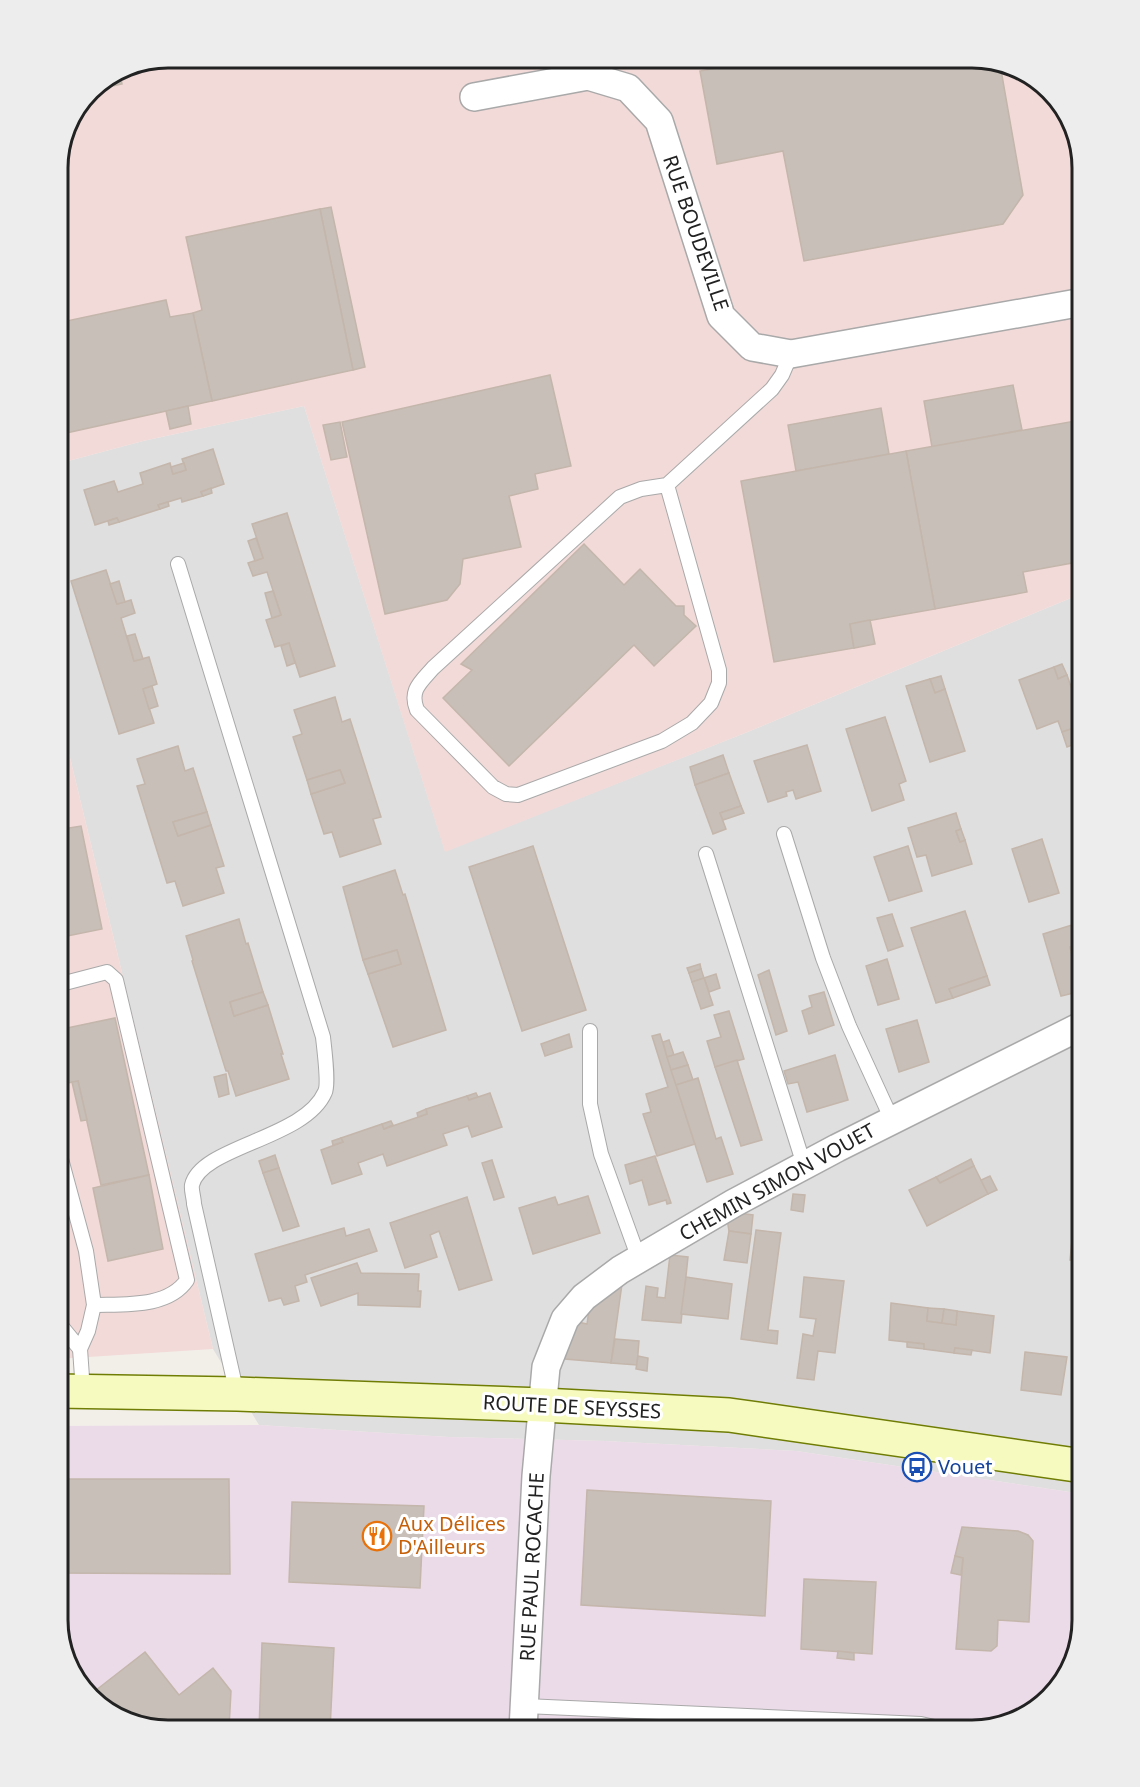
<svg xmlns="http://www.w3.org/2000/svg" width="1140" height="1787" viewBox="0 0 1140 1787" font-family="'Noto Sans',sans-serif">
	<rect width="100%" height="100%" fill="#f2efe9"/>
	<path fill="#e0dfdf" d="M304 406 445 851 745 733 1083 593V1494L796 1451 605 1441 448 1437 259 1425 213 1349 57 704V464L143 441Z"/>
	<g fill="#f2dad9">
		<path d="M168 57H980L1033 76 1071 119 1083 168V593L745 733 445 852 304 406 143 441 57 464V161L90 89 126 65Z"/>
		<path d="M57 704 213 1349 57 1359Z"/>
	</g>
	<path fill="#ebdbe8" d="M259 1425 448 1437 605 1441 796 1451 1083 1494V1619L1064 1680 1021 1718 972 1730H161L107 1711 69 1668 57 1619V1426Z"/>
	<g fill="#c7bfb8" stroke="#c4b6ab" stroke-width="1.5">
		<path d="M232 57H262L233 62Z"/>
		<path d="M774 57H882L883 61 903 57H980L1000 64 1023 195 1003 224 804 261 783 151 717 164 700 71Z"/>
		<path d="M119 70 122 84 89 91 90 89Z"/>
		<path d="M331 207 365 367 353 370 320 209Z"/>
		<path d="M320 209 353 370 212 401 193 313 202 310 186 237Z"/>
		<path d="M166 300 170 317 193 313 212 401 57 435V323Z"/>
		<path d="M550 375 571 466 535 474 538 489 509 496 521 547 463 559 460 584 447 600 385 614 342 422Z"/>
		<path d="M1013 385 1022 430 932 447 924 401Z"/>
		<path d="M188 406 191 424 170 429 166 411Z"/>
		<path d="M881 408 889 454 796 471 788 425Z"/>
		<path d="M1075 421 1083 463V561L1023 572 1027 592 935 609 906 451Z"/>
		<path d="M340 422 347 457 331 460 323 425Z"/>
		<path d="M213 449 224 484 201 492 203 496 182 502 181 498 158 505 160 509 119 522 117 518 95 525 84 490 114 481 118 492 143 484 140 473 170 463 173 474 186 470 182 459Z"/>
		<path d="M906 451 935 609 850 624 854 648 774 662 741 481Z"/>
		<path d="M184 463 186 470 173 474 171 467Z"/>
		<path d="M211 488 212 493 203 496 201 492Z"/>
		<path d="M168 502 169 506 160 509 158 505Z"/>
		<path d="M287 513 335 666 300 677 289 643 275 647 266 620 281 615 267 572 253 576 248 563 263 558 252 524Z"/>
		<path d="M117 518 119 522 109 525 108 521Z"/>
		<path d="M256 538 263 558 255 561 248 541Z"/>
		<path d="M584 544 624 585 640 569 676 606H684V615L696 626 654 666 634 645 509 766 443 698 472 670 461 664Z"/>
		<path d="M106 570 117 604 131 600 135 613 121 618 134 661 149 657 157 684 143 689 154 723 119 734 71 581Z"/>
		<path d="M119 581 125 602 117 604 110 584Z"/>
		<path d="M273 591 281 615 272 618 265 593Z"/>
		<path d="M870 620 875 644 854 648 850 624Z"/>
		<path d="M135 634 143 659 134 661 127 636Z"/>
		<path d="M289 643 295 663 287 666 281 646Z"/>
		<path d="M1062 664 1067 675 1058 679 1054 667Z"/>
		<path d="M1054 667 1058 679 1067 675 1079 710 1083 708V725L1062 732 1058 721 1037 729 1019 680Z"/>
		<path d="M941 676 945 689 935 693 930 679Z"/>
		<path d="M930 679 935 693 945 689 965 751 930 762 906 686Z"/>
		<path d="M152 686 158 706 149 709 143 689Z"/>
		<path d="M1077 688 1083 704V708L1079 710 1072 690Z"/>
		<path d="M335 697 342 722 350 719 381 817 373 819 381 844 340 857 332 832 324 834 311 794 345 783 340 770 307 780 293 737 302 734 294 710Z"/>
		<path d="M885 717 906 781 899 784 904 800 872 811 846 729Z"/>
		<path d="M1083 725V741L1067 747 1062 732Z"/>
		<path d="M807 745 821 791 796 799 793 790 786 792 787 796 768 802 754 761Z"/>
		<path d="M178 746 185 771 193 768 207 812 173 822 178 836 211 825 224 866 216 868 224 893 183 906 175 881 167 883 137 786 145 784 137 759Z"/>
		<path d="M723 755 729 773 695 785 690 767Z"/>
		<path d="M340 770 345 783 311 794 307 780Z"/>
		<path d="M729 773 741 806 720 813 726 829 713 834 695 785Z"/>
		<path d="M741 806 744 813 723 820 720 813Z"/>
		<path d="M207 812 211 825 178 836 173 822Z"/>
		<path d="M956 813 961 829 956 831 960 842 965 840 972 864 932 876 926 855 917 857 908 828Z"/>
		<path d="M81 826 102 929 57 938V883L63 882 57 855V830Z"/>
		<path d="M961 829 965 840 960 842 956 831Z"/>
		<path d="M1042 839 1059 893 1029 902 1012 849Z"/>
		<path d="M533 846 586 1010 522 1031 469 867Z"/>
		<path d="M908 846 922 891 889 901 874 857Z"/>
		<path d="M395 870 403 895 405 894 446 1030 393 1047 368 974 401 964 397 950 363 960 343 887Z"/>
		<path d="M965 911 987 976 949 989 953 998 936 1003 911 928Z"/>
		<path d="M892 914 903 946 888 951 877 918Z"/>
		<path d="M239 919 246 944 248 943 263 992 230 1002 234 1016 268 1005 283 1054H281L289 1079 236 1096 228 1071H226L192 961 193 960 186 936Z"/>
		<path d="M1072 925 1077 945 1070 947 1082 991 1061 996 1043 934Z"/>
		<path d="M1077 945 1083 970 1077 972 1070 947Z"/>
		<path d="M397 950 401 964 368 974 363 960Z"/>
		<path d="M887 959 899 999 878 1005 866 966Z"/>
		<path d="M700 964 701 969 689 973 687 968Z"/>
		<path d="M701 969 704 978 692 982 689 973Z"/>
		<path d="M769 970 787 1031 776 1035 758 975Z"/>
		<path d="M716 974 720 988 709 992 704 978Z"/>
		<path d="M987 976 990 985 953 998 949 989Z"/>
		<path d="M704 978 713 1005 701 1009 692 982Z"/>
		<path d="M263 992 268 1005 234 1016 230 1002Z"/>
		<path d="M824 992 834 1025 809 1034 802 1011 812 1007 809 996Z"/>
		<path d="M729 1011 744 1059 715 1067 707 1041 721 1037 714 1015Z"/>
		<path d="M115 1018 149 1175 101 1185 78 1081 57 1085V1030Z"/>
		<path d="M917 1020 929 1062 899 1072 886 1029Z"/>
		<path d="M569 1034 572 1047 545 1056 541 1044Z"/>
		<path d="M660 1034 695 1144 657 1156 643 1114 651 1112 646 1094 668 1087 652 1036Z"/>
		<path d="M669 1040 674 1055 667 1057 663 1042Z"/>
		<path d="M683 1052 688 1065 671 1070 667 1057Z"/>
		<path d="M835 1055 848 1100 807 1112 798 1082 788 1084 784 1071Z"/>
		<path d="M737 1060 762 1140 741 1146 715 1067Z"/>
		<path d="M688 1065 693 1080 676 1085 671 1070Z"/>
		<path d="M226 1074 229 1094 219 1097 214 1077Z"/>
		<path d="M698 1078 716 1139 721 1137 733 1174 707 1182 676 1085Z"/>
		<path d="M78 1081 87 1120 81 1121 72 1082Z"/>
		<path d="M476 1093 478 1097 469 1100 467 1096Z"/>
		<path d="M490 1093 502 1127 472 1137 468 1126 443 1134 447 1145 387 1166 383 1154 358 1163 362 1174 332 1184 321 1150 343 1142 341 1138 382 1124 384 1129 427 1114 426 1109 467 1096 469 1100Z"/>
		<path d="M426 1109 427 1114 418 1117 417 1113Z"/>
		<path d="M391 1121 393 1125 384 1129 382 1124Z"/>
		<path d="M1083 1135V1261L1070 1260Z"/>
		<path d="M341 1138 343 1142 333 1145 332 1141Z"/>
		<path d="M275 1155 279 1168 263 1173 259 1161Z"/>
		<path d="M655 1156 671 1203 667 1204 666 1200 649 1205 642 1180 630 1184 625 1165Z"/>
		<path d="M971 1159 974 1166 940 1183 936 1177Z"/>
		<path d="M492 1160 504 1197 494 1200 482 1163Z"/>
		<path d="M974 1166 988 1194 927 1226 909 1190 936 1177 940 1183Z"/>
		<path d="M279 1168 299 1226 283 1231 263 1173Z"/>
		<path d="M149 1175 163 1249 108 1261 93 1188Z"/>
		<path d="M990 1176 997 1190 988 1194 981 1180Z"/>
		<path d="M793 1194 805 1195 803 1212 791 1210Z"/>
		<path d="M588 1196 600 1233 533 1254 519 1208 555 1197 558 1205Z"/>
		<path d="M467 1197 492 1280 459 1290 439 1231 430 1235 437 1257 405 1268 390 1223Z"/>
		<path d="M738 1213 753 1215 751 1234 729 1231 727 1219Z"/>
		<path d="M344 1228 346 1236 369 1229 377 1251 305 1275 307 1282 295 1286 299 1301 284 1305 281 1298 269 1301 255 1254Z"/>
		<path d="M756 1230 781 1233 768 1330 778 1331 777 1344 741 1339Z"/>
		<path d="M729 1231 751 1234 747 1263 724 1260Z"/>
		<path d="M670 1255 688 1257 681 1323 642 1320 646 1286 658 1288 657 1297 665 1298Z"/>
		<path d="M357 1263 361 1273 419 1274 418 1291H421L420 1307 358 1305V1293L321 1306 311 1278Z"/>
		<path d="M686 1277 732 1284 728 1319 681 1314Z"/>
		<path d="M804 1277 844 1281 835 1353 818 1351 814 1380 797 1378 803 1334 813 1336 816 1319 800 1317Z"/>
		<path d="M622 1284 611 1363 565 1359 572 1324 574 1321 587 1324 589 1310Z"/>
		<path d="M1083 1290V1364L1074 1363Z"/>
		<path d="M891 1303 928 1308 927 1321 942 1323 956 1325 957 1311 994 1316 990 1353 955 1348 954 1353 924 1349V1344L889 1340Z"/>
		<path d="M928 1308 944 1309 942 1323 927 1321Z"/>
		<path d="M944 1309 957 1311 956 1325 942 1323Z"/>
		<path d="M615 1339 639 1341 637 1365 611 1363Z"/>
		<path d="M907 1342 924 1344V1349L907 1347Z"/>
		<path d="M955 1348 972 1350 971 1355 954 1353Z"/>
		<path d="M1025 1352 1067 1357 1061 1395 1021 1390Z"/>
		<path d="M638 1356 648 1358 647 1371 636 1369Z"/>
		<path d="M57 1479H229L230 1574 57 1573Z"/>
		<path d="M587 1490 771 1501 765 1616 581 1605Z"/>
		<path d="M292 1502 424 1506 420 1588 289 1582Z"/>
		<path d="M962 1527 1018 1531 1028 1535 1033 1541 1029 1622 998 1620 997 1646 991 1651 956 1649 963 1558 955 1556Z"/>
		<path d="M955 1556 963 1558 961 1575 951 1573Z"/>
		<path d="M804 1579 876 1582 872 1654 801 1649Z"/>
		<path d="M262 1643 334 1648 330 1730H259Z"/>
		<path d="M838 1651 854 1653V1660L837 1658Z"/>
		<path d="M145 1652 179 1695 213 1668 231 1691 229 1728 226 1730H161L107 1711 91 1694Z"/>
	</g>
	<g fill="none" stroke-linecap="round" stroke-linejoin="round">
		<g stroke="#a9a9a9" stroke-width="16">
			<g id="service">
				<path d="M667 485 641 489 620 497 433 668C421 682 409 690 417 710L493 787 506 794 518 795 662 741 692 723 711 703 719 683V670L667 485 772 389 782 375 791 354"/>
				<path d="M178 564 323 1037C324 1047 329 1084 325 1092 305 1139 201 1146 192 1185 191 1190 194 1198 194 1204L237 1394"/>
				<path d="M784 834 823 958 849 1026 892 1120"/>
				<path d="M706 854 804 1165"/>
				<path d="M57 985 107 972 116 980 187 1280C168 1308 124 1304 94 1305"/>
				<path d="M590 1031V1104L601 1154 639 1259"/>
				<path d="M57 1144 86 1251 94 1305 88 1331 80 1349 83 1391"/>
				<path d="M57 1321 80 1349"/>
				<path d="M525 1706 921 1724 948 1730"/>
			</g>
		</g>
		<g stroke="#a9a9a9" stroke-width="30">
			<g id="minor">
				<path d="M474 97 588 76 628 88 659 121 721 316 752 347 791 354 1083 302"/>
				<path d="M523 1730 536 1476 546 1367 565 1319 584 1297 620 1270 734 1203 837 1148 1083 1025"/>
			</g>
		</g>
		<g stroke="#707d05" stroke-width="36">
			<path id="secondary" d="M57 1391 237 1394 543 1405 729 1415 1083 1466"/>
		</g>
		<use href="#service" stroke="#fff" stroke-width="14"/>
		<use href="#minor" stroke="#fff" stroke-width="27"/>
		<use href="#secondary" stroke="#f7fabf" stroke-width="33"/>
	</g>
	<defs>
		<g id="bus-ring" transform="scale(1.5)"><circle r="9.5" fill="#fff" stroke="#1a4fb4" stroke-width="1.5"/><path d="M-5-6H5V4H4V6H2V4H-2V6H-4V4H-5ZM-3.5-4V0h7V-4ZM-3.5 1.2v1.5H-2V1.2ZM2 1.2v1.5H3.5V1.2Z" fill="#1a4fb4"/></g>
		<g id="restaurant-ring" transform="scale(1.5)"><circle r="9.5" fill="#fff" stroke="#e8710a" stroke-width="1.5"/><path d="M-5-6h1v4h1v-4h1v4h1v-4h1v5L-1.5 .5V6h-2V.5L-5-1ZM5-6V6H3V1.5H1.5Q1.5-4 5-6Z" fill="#e8710a"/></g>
	</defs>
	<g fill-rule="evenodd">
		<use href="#bus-ring" x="917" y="1467"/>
		<use href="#restaurant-ring" x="377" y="1536"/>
	</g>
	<g text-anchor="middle" stroke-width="6" stroke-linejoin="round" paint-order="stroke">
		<g font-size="20" fill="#222" stroke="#fff">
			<text transform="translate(696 233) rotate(71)" y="7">RUE BOUDEVILLE</text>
			<text transform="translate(777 1182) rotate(-29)" y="7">CHEMIN SIMON VOUET</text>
			<text transform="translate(572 1407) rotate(3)" y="7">ROUTE DE SEYSSES</text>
			<text transform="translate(532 1567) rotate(-87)" y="7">RUE PAUL ROCACHE</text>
		</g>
		<g font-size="20" fill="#164399" stroke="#fff" text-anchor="start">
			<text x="938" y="1474">Vouet</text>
		</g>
		<g font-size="20" fill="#c56008" stroke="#fff" text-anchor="start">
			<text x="398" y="1531">Aux Délices<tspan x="398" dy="23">D'Ailleurs</tspan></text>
		</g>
	</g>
	<path d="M0 0H1140V1787H0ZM168 68H972A100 100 0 0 1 1072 168V1620A100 100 0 0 1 972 1720H168A100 100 0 0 1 68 1620V168A100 100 0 0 1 168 68Z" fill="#ededed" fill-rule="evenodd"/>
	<path fill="none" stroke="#222" stroke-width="3" d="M168 68H972A100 100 0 0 1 1072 168V1620A100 100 0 0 1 972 1720H168A100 100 0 0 1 68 1620V168A100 100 0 0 1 168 68Z"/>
</svg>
